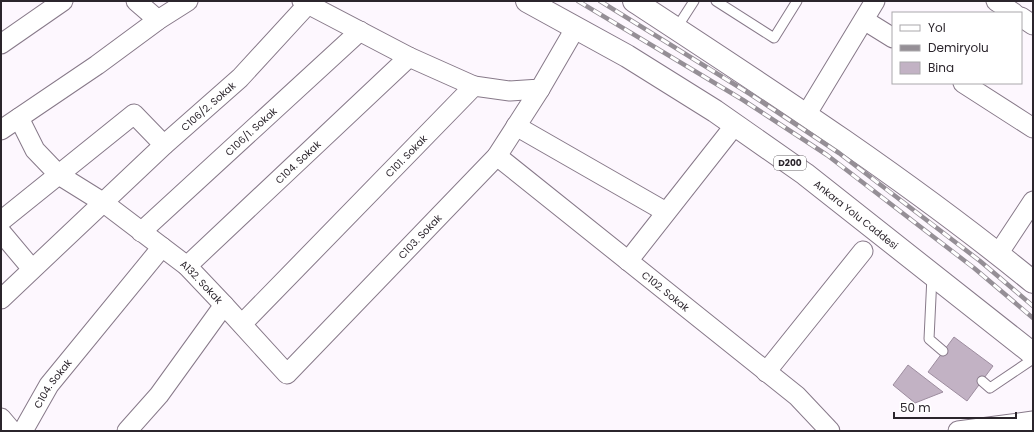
<svg xmlns="http://www.w3.org/2000/svg" width="1034" height="432" viewBox="0 0 1034 432" font-family="Poppins,sans-serif">
	<rect width="100%" height="100%" fill="#fdf7fe"/>
	<g fill="#c2b2c4" stroke="#9d8d9f">
		<path d="M954 337 993 366 967 401 928 372Z"/>
		<path d="M908 365 943 392 915 403 893 385Z"/>
	</g>
	<g fill="none" stroke-linecap="round" stroke-linejoin="round">
		<g stroke="#877989" stroke-width="11">
			<g id="lane">
				<path d="M716 1 774 38 797 1"/>
				<path d="M676 29 694 1"/>
				<path d="M932 276 929 339 943 351"/>
				<path d="M982 381 990 388 1033 359"/>
			</g>
		</g>
		<g stroke="#877989" stroke-width="21">
			<g id="street">
				<path d="M136 1 158 20"/>
				<path d="M302 1 409 57 474 86"/>
				<path d="M996 1 1014 13"/>
				<path d="M1021 17 1033 25"/>
				<path d="M864 20 893 38"/>
				<path d="M1 44 63 1"/>
				<path d="M963 83 1033 128"/>
				<path d="M806 115 875 1"/>
				<path id="s1" d="M19 118 35 150 59 175 104 203 187 266 224 305 287 374 497 156 540 89"/>
				<path d="M516 126 666 212"/>
				<path d="M1 130 97 65 158 20 188 1"/>
				<path id="s2" d="M497 156 797 396 830 431"/>
				<path d="M1 221 134 114 164 145"/>
				<path d="M1 232 32 269"/>
				<path id="s3" d="M141 232 360 31"/>
				<path d="M998 254 1033 201"/>
				<path d="M628 261 735 125"/>
				<path id="s4" d="M187 266 409 57"/>
				<path id="s5" d="M1 299 164 145 240 78 308 4"/>
				<path id="s6" d="M242 324 474 86 510 91 540 89 576 27"/>
				<path d="M766 372 863 251"/>
				<path d="M1 418 12 431"/>
				<path id="s7" d="M23 431 49 385 162 247"/>
				<path d="M127 431 159 395 224 305"/>
				<path d="M958 431 1033 421"/>
			</g>
		</g>
		<g stroke="#877989" stroke-width="24">
			<g id="highway">
				<path id="s8" d="M527 1 627 56 715 111 805 174 1033 354"/>
				<path d="M634 1C770 90 907 179 1033 282"/>
			</g>
		</g>
		<use href="#lane" stroke="#fff" stroke-width="9"/>
		<use href="#street" stroke="#fff" stroke-width="19"/>
		<use href="#highway" stroke="#fff" stroke-width="22"/>
		<g stroke="#958f96" stroke-width="4.5">
			<g id="rail">
				<path d="M578 1 743 100 827 155 974 268 1033 318"/>
				<path d="M600 1 750 94 839 153 980 261 1033 306"/>
			</g>
		</g>
		<use href="#rail" stroke="#fff" stroke-width="3" stroke-dasharray="9" stroke-linecap="butt"/>
	</g>
	<g text-anchor="middle" stroke-width="3.5" stroke-linejoin="round" paint-order="stroke">
		<rect fill="#fff" stroke="#6b666b" stroke-width="1" x="774" y="156" width="32" height="14" rx="3"/>
		<g font-size="9" font-weight="bold" fill="#2b252c">
			<text x="790" y="166">D200</text>
		</g>
		<g font-size="10" fill="#2b252c" stroke="#fff">
			<text dy="4" stroke="none"><textPath href="#s5" startOffset="283">C106/2. Sokak</textPath></text>
			<text dy="4" stroke="none"><textPath href="#s3" startOffset="149">C106/1. Sokak</textPath></text>
			<text dy="4" stroke="none"><textPath href="#s6" startOffset="235">C101. Sokak</textPath></text>
			<text dy="4" stroke="none"><textPath href="#s4" startOffset="152">C104. Sokak</textPath></text>
			<text dy="4" stroke="none"><textPath href="#s8" startOffset="393">Ankara Yolu Caddesi</textPath></text>
			<text dy="4" stroke="none"><textPath href="#s1" startOffset="566">C103. Sokak</textPath></text>
			<text dy="4" stroke="none"><textPath href="#s1" startOffset="249">A132. Sokak</textPath></text>
			<text dy="4" stroke="none"><textPath href="#s2" startOffset="216">C102. Sokak</textPath></text>
			<text dy="4" stroke="none"><textPath href="#s7" startOffset="56">C104. Sokak</textPath></text>
		</g>
	</g>
	<rect width="1034" height="432" fill="none" stroke="#2b252c" stroke-width="4"/>
	<rect x="892" y="12" width="130" height="72" fill="#ffffff" stroke="#aaa8ab"/>
	<rect x="900" y="25" width="20" height="6" fill="#ffffff" stroke="#aaa8ab"/>
	<text x="928" y="32" font-size="12" fill="#2b252c">Yol</text>
	<rect x="900" y="45" width="20" height="6" fill="#958f96" stroke="#aaa8ab"/>
	<text x="928" y="52" font-size="12" fill="#2b252c">Demiryolu</text>
	<rect x="900" y="62" width="20" height="12" fill="#c2b2c4" stroke="#aaa8ab"/>
	<text x="928" y="72" font-size="12" fill="#2b252c">Bina</text>
	<path d="M894 412v6h122v-6" fill="none" stroke="#2b252c" stroke-width="2"/>
	<text x="900" y="412" font-size="12" fill="#2b252c" stroke="#ffffff" stroke-width="3" paint-order="stroke">50 m</text>
</svg>
